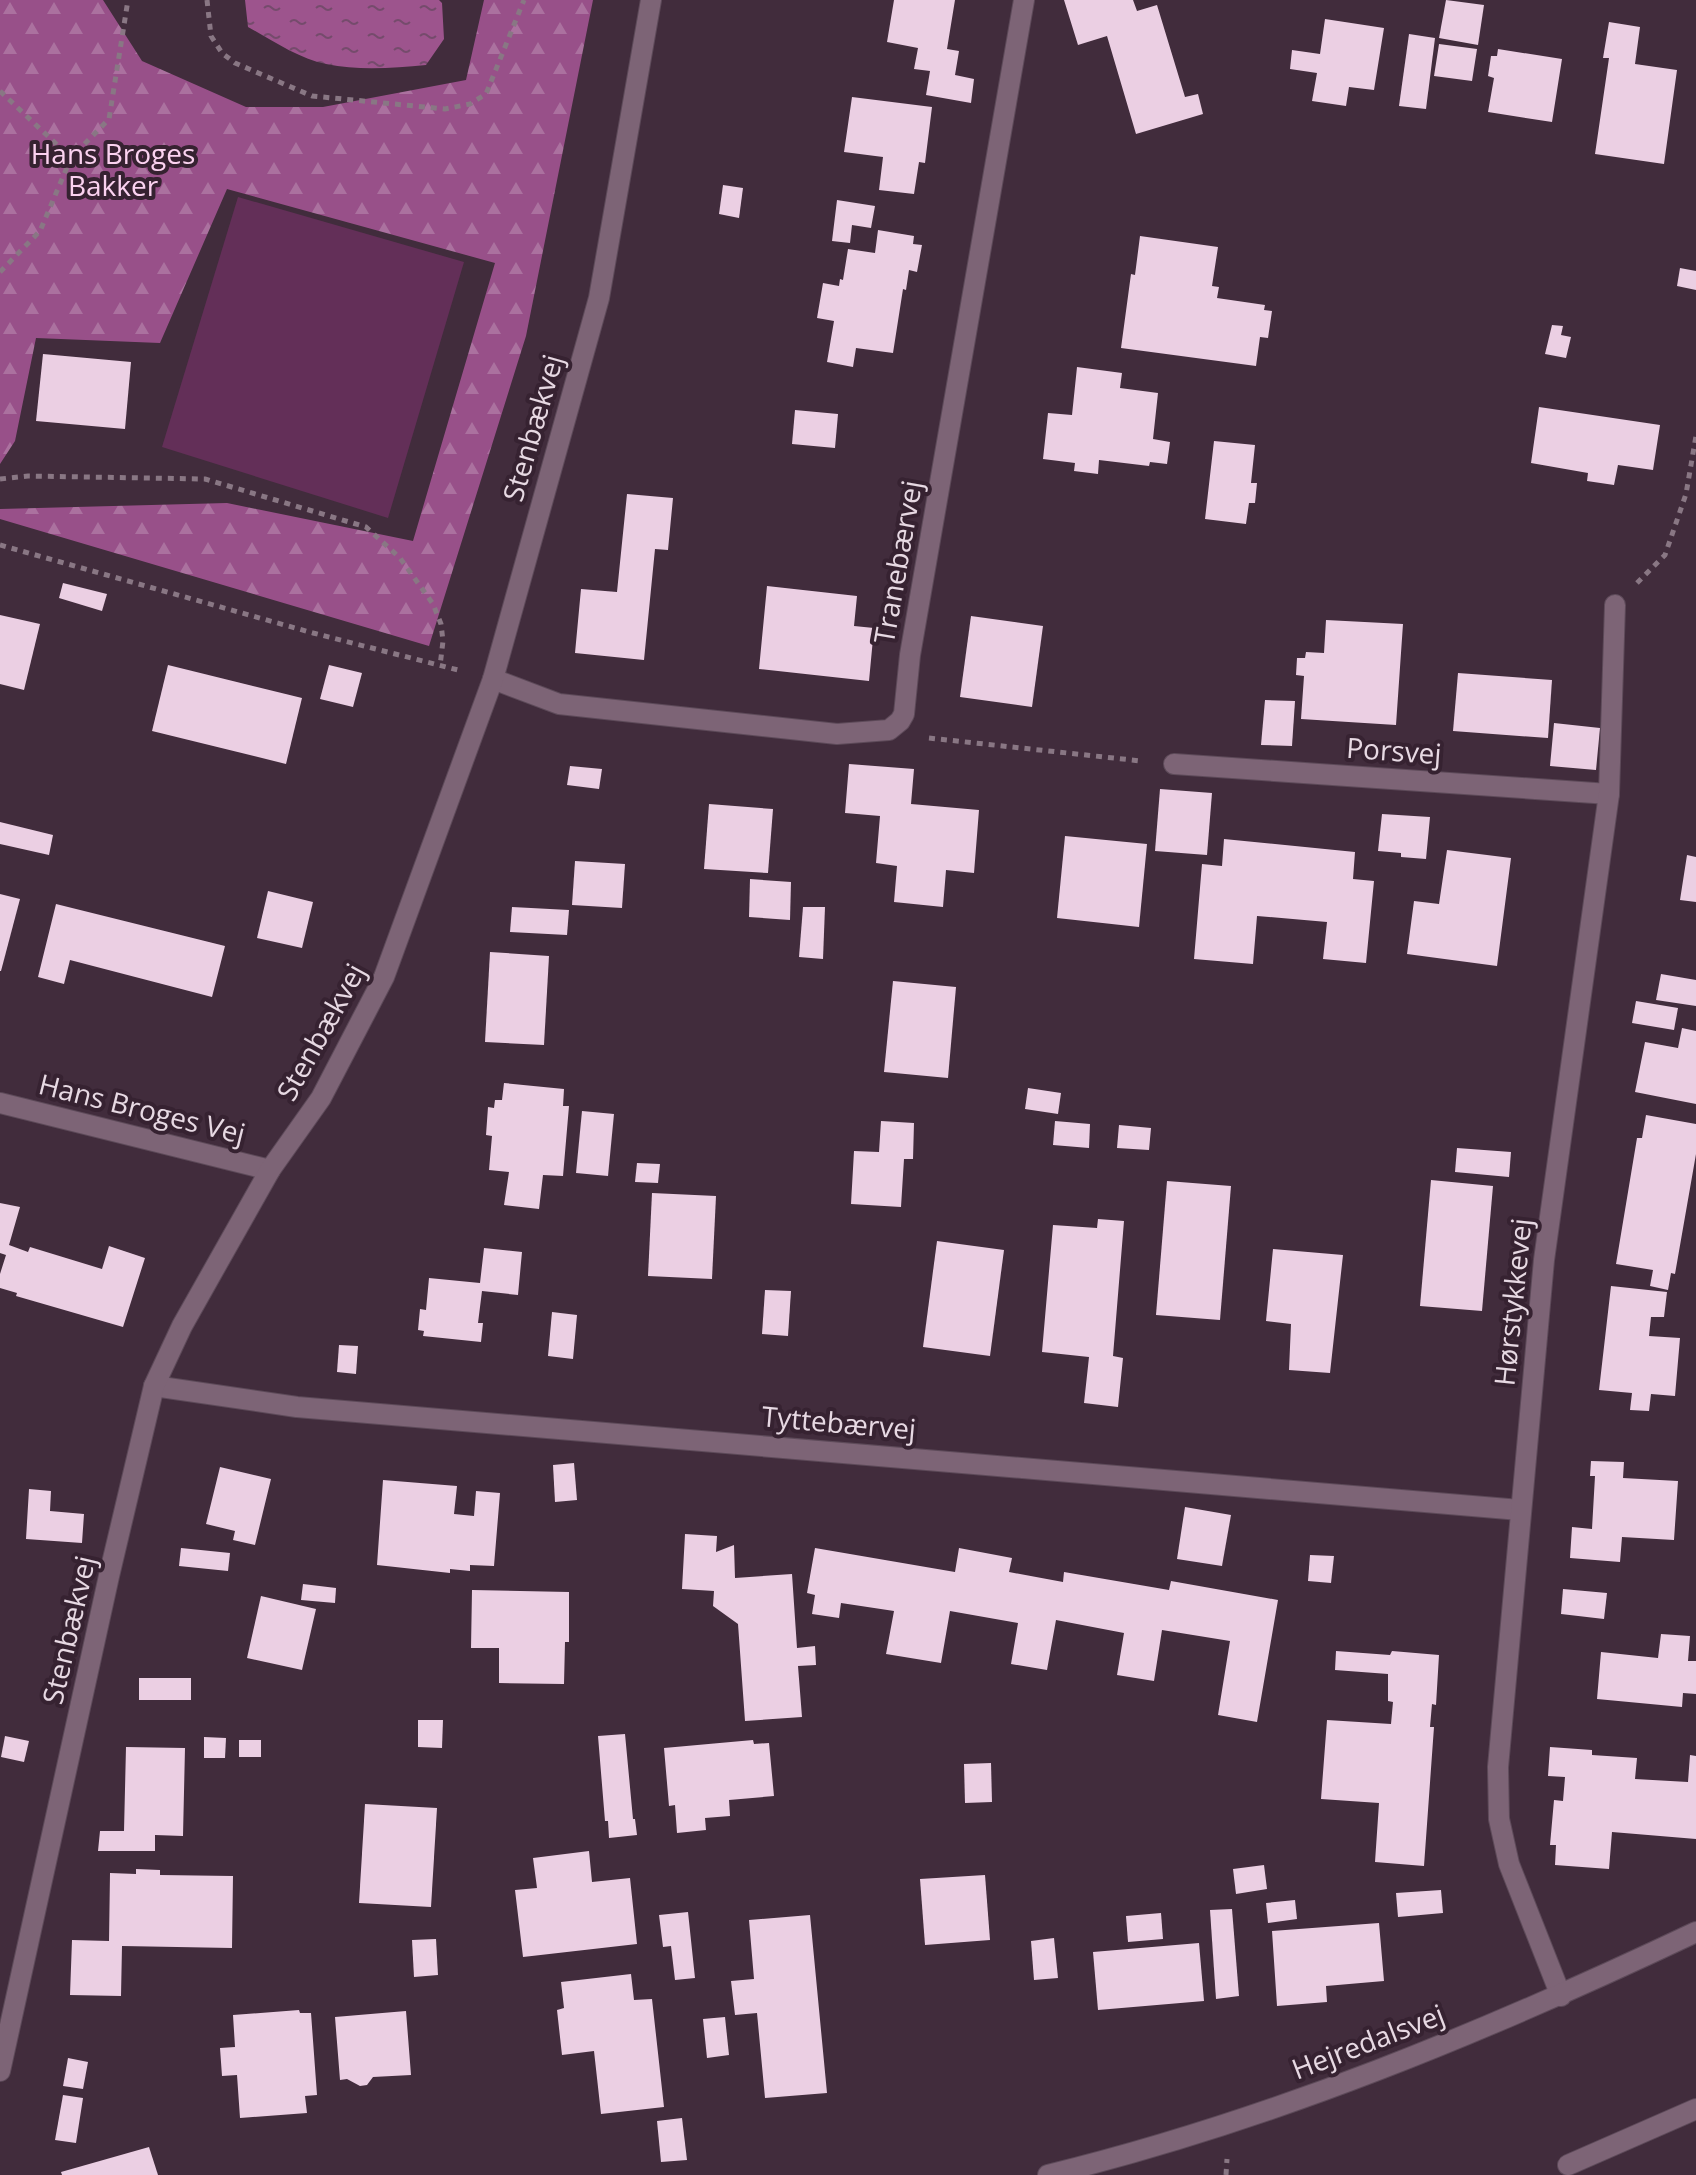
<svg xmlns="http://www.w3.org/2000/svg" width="1696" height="2175" viewBox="0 0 1696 2175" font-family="'Open Sans',sans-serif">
	<defs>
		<pattern id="forest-firs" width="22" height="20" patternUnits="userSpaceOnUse" patternTransform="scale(2)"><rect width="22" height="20" fill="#985089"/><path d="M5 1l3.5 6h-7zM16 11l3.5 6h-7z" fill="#ab719f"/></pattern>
		<pattern id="water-ripples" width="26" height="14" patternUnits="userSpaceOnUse" patternTransform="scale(2)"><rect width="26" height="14" fill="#9d548d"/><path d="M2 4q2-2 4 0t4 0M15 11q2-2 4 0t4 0" fill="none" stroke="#754b6c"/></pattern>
	</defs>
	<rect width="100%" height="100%" fill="#412c3c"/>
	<path fill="url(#forest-firs)" d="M0 0H103L142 61 246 107H323L466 80 484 0H593L526 336 429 646 0 519V509L227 503 413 541 495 263 227 189 160 343 36 338 15 441 0 464Z"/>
	<path fill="#632f58" d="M238 197 464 262 388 518 162 447Z"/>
	<path fill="url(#water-ripples)" d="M245 0H439L442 3 444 39 426 65C393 68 360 71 326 64 299 59 272 40 248 27Z"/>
	<g fill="#ebcfe3">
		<path d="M894 0H955L947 49 959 51 955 75 974 79 971 103 926 95 930 71 914 69 918 48 887 42Z"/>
		<path d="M1064 0H1133L1137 11 1157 5 1185 97 1198 94 1203 114 1136 134 1107 36 1078 45Z"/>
		<path d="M1446 0 1484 5 1478 45 1439 38Z"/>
		<path d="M1325 19 1384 28 1374 90 1349 87 1346 106 1312 101 1317 73 1290 69 1292 50 1320 54Z"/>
		<path d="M1609 22 1640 27 1635 64 1677 70 1664 164 1595 154 1609 58H1603Z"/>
		<path d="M1409 34 1435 38 1426 109 1399 106Z"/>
		<path d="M1439 44 1477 49 1472 81 1434 76Z"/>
		<path d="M1498 49 1562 59 1552 122 1488 112 1494 78 1488 76 1491 56H1497Z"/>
		<path d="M852 97 932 107 925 163 919 162 914 194 879 190 883 157 844 152Z"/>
		<path d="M723 185 743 188 739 218 719 214Z"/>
		<path d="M837 200 875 206 871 228 852 225 850 243 832 241Z"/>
		<path d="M878 230 914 236 913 244 922 245 917 272 909 270 906 290 903 289 893 353 856 348 853 367 827 362 834 321 817 318 823 283 839 286 840 279 843 280 848 249 875 253Z"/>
		<path d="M1140 236 1218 247 1212 286 1219 287 1217 298 1265 305 1264 310 1272 311 1268 338 1260 337 1256 366 1121 348 1131 274 1135 275Z"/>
		<path d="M1680 268 1696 271V290L1677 286Z"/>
		<path d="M1552 325 1563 326 1561 335 1571 337 1566 358 1545 354Z"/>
		<path d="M43 354 131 362 125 429 36 421Z"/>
		<path d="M1077 367 1122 373 1120 388 1158 393 1153 439 1170 442 1167 464 1150 462 1149 466 1099 460 1098 474 1074 471 1075 463 1043 459 1048 413 1072 415Z"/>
		<path d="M1539 407 1660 425 1653 470 1618 465 1614 485 1587 481 1588 473 1531 463Z"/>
		<path d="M795 410 838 414 835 448 792 444Z"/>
		<path d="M1214 441 1255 445 1251 483H1257L1255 503H1249L1246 524 1205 519Z"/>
		<path d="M627 494 673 498 668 550 655 549 644 660 575 653 581 589 617 592Z"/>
		<path d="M63 583 107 594 102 611 59 598Z"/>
		<path d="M767 586 857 596 854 626 874 628 869 681 759 669Z"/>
		<path d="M0 615 40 624 24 690 0 684Z"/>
		<path d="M971 616 1043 626 1032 707 960 697Z"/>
		<path d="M1326 620 1403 624 1396 725 1301 719 1304 676 1296 675 1297 658H1305L1306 652 1324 653Z"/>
		<path d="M168 665 302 698 286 764 152 731Z"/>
		<path d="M329 665 362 673 353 707 320 699Z"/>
		<path d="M1458 673 1552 680 1548 738 1453 731Z"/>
		<path d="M1265 700 1295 701 1292 746 1261 745Z"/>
		<path d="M1554 723 1600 728 1596 770 1550 766Z"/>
		<path d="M849 764 914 769 911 804 979 810 974 873 946 870 943 907 894 902 897 866 876 863 880 816 845 813Z"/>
		<path d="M570 766 602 769 599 789 567 785Z"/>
		<path d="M1160 789 1212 793 1207 855 1155 851Z"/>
		<path d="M709 804 773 809 768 873 704 869Z"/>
		<path d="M1382 814 1430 817 1426 859 1401 857V853L1378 851Z"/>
		<path d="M0 822 53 835 49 855 0 844Z"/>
		<path d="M1065 836 1147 844 1139 927 1057 918Z"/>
		<path d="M1224 839 1355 852 1353 879 1374 881 1366 963 1323 959 1327 922 1257 916 1253 964 1194 959 1202 864 1222 866Z"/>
		<path d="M1447 850 1511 858 1497 966 1407 954 1414 901 1439 904Z"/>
		<path d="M1687 855 1696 857V902L1680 900Z"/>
		<path d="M575 861 625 864 622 908 572 905Z"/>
		<path d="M750 879 791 882 790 920 749 917Z"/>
		<path d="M268 891 313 902 302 948 257 938Z"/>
		<path d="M0 894 20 899 1 971H0Z"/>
		<path d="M56 904 225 946 212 997 70 960 64 984 38 977Z"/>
		<path d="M512 907 569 910 567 935 510 932Z"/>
		<path d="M803 907H825L823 959 799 957Z"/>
		<path d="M490 952 549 956 544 1045 485 1042Z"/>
		<path d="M1661 974 1696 980V1006L1656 1000Z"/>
		<path d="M893 981 956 987 948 1078 884 1072Z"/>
		<path d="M1636 1001 1678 1008 1674 1030 1632 1023Z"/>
		<path d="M1682 1028 1696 1031V1104L1635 1092 1645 1042 1678 1048Z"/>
		<path d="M504 1083 564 1089 563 1106H569L563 1176 543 1175 539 1209 504 1205 509 1172 489 1170 492 1136 486 1135 488 1107 494 1108 495 1100H502Z"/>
		<path d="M1028 1088 1061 1093 1058 1114 1025 1109Z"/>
		<path d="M582 1111 614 1114 608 1176 576 1173Z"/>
		<path d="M1646 1115 1696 1124V1154L1675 1274 1671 1273 1668 1290 1650 1286 1653 1270 1616 1264 1637 1138H1642Z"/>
		<path d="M881 1121 914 1123 913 1159H904L901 1207 851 1204 854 1151 879 1152Z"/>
		<path d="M1055 1121 1090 1124 1089 1148 1053 1145Z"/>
		<path d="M1119 1125 1151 1128 1149 1150 1117 1148Z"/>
		<path d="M1457 1148 1511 1152 1509 1177 1455 1172Z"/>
		<path d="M637 1163 660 1164 658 1183 635 1182Z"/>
		<path d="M1431 1180 1493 1186 1482 1311 1420 1306Z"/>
		<path d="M1167 1181 1231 1186 1220 1320 1156 1315Z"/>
		<path d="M652 1193 716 1196 712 1279 648 1276Z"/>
		<path d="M0 1203 20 1207 9 1245 28 1252 30 1247 102 1269 109 1246 145 1258 123 1327 16 1296 17 1293 0 1288V1274L6 1255 0 1253Z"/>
		<path d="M1098 1219 1124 1221 1113 1356 1123 1358 1118 1407 1084 1403 1089 1357 1042 1352 1053 1225 1097 1228Z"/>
		<path d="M937 1241 1004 1250 990 1356 923 1347Z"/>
		<path d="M484 1248 522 1252 518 1295 482 1291 478 1323H483L481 1342 423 1336 424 1331 418 1330 420 1309 426 1310 429 1278 480 1283Z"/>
		<path d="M1273 1249 1343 1255 1330 1373 1289 1370 1291 1324 1266 1321Z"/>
		<path d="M1611 1286 1667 1292 1664 1317H1651L1649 1336 1680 1338 1675 1396 1651 1394 1649 1411 1630 1410 1632 1393 1599 1390Z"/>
		<path d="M765 1290 791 1291 788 1336 762 1334Z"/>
		<path d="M552 1312 577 1315 573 1359 548 1356Z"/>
		<path d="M339 1345 358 1346 356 1374 337 1372Z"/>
		<path d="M1591 1461 1624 1462 1623 1478 1678 1481 1674 1540 1622 1537 1620 1562 1570 1558 1572 1527 1592 1529 1595 1476H1590Z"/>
		<path d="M574 1463 577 1500 555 1502 553 1465Z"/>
		<path d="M220 1467 271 1479 255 1545 233 1540 235 1531 206 1524Z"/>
		<path d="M383 1480 457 1486 454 1514 474 1516 476 1491 500 1493 494 1566 470 1565V1571L450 1569V1573L377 1565Z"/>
		<path d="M29 1489 51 1491 50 1511 84 1514 82 1543 26 1539Z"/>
		<path d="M1185 1507 1231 1515 1222 1566 1177 1559Z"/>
		<path d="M685 1534 717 1536 716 1552 734 1545 735 1578 792 1574 797 1648 815 1646 816 1665 798 1666 802 1717 745 1721 738 1624 713 1606 714 1591 682 1589Z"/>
		<path d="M181 1548 230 1553 228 1571 179 1566Z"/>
		<path d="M815 1548 955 1572 959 1548 1012 1558 1009 1572 1063 1582 1064 1572 1169 1590 1171 1581 1278 1600 1257 1722 1218 1715 1230 1641 1162 1630 1154 1681 1117 1675 1124 1633 1056 1620 1047 1670 1011 1664 1018 1623 950 1611 941 1663 886 1654 894 1611 841 1603 839 1618 812 1614 815 1595 807 1593Z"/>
		<path d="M1310 1555 1334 1556 1331 1583 1308 1581Z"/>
		<path d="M303 1584 336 1588 335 1603 301 1600Z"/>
		<path d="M1563 1589 1607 1593 1604 1619 1561 1614Z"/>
		<path d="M472 1590 569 1592V1642H565L564 1684 499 1683V1648H471Z"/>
		<path d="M261 1596 316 1609 302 1670 247 1658Z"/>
		<path d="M1661 1634 1690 1636 1688 1661H1696V1694L1683 1693 1682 1707 1597 1699 1601 1652 1658 1658Z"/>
		<path d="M1336 1651 1390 1655 1392 1651 1439 1655 1436 1705 1432 1704 1430 1727H1434L1424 1866 1375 1862 1379 1803 1321 1799 1327 1720 1391 1724 1393 1702 1388 1701V1674L1335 1670Z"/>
		<rect x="139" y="1678" width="52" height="22"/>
		<path d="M418 1720H443L442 1748 418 1747Z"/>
		<path d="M625 1734 633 1819H635L637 1835 609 1838 608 1821H605L598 1736Z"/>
		<path d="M5 1736 29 1741 24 1762 1 1757Z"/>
		<path d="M204 1737 226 1738 225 1758H204Z"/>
		<rect x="239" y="1740" width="22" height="17"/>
		<path d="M753 1740 754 1744 769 1743 774 1796 729 1800 730 1816 705 1818 706 1830 677 1833 675 1805 669 1806 664 1748Z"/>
		<path d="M126 1747 185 1748 183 1836 155 1835V1851H98L100 1831H124Z"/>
		<path d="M1550 1747 1592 1750V1755L1637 1758 1635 1779 1688 1782 1690 1755 1696 1756V1839L1612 1832 1609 1869 1555 1865 1556 1845H1550L1554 1800 1563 1801 1565 1777 1548 1776Z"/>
		<path d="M991 1763 992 1802 965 1803 964 1764Z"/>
		<path d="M365 1804 437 1808 431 1907 359 1903Z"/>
		<path d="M589 1851 592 1882 630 1878 637 1944 523 1957 515 1890 537 1888 533 1858Z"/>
		<path d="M1264 1865 1267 1889 1236 1894 1233 1869Z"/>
		<path d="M136 1869 160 1870V1875L233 1876 232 1948 122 1946 121 1996 70 1995 72 1940 109 1941 110 1873 136 1874Z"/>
		<path d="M985 1875 990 1940 925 1945 920 1879Z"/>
		<path d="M1441 1890 1443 1913 1398 1917 1396 1893Z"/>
		<path d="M1295 1900 1297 1919 1268 1923 1266 1903Z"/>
		<path d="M1232 1909 1239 1996 1216 1999 1210 1910Z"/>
		<path d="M688 1912 695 1978 675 1980 671 1946 663 1947 659 1915Z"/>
		<path d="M1161 1913 1163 1939 1128 1942 1126 1916Z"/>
		<path d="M810 1915 827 2093 765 2098 757 2013 735 2015 731 1981 754 1979 749 1920Z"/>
		<path d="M1379 1923 1384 1981 1326 1986 1327 2002 1277 2006 1272 1931Z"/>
		<path d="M1054 1938 1058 1978 1034 1980 1031 1941Z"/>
		<path d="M436 1939 438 1975 414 1977 412 1940Z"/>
		<path d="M1199 1943 1204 2001 1098 2010 1093 1952Z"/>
		<path d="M631 1974 634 2000 652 1999 664 2107 601 2114 594 2051 562 2055 557 2010 564 2008 561 1982Z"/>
		<path d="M299 2010 300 2013H311L317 2095 305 2096 307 2113 240 2118 237 2075 222 2076 220 2048 235 2047 233 2015Z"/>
		<path d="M406 2011 411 2075 373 2077 367 2085 360 2086 347 2079 340 2080 335 2017Z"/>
		<path d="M725 2017 729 2055 707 2058 703 2019Z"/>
		<path d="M68 2058 88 2062 83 2089 63 2086Z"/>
		<path d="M63 2095 83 2098 76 2143 55 2140Z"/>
		<path d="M682 2118 687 2160 661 2162 657 2121Z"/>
		<path d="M149 2147 158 2175H62L61 2172Z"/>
	</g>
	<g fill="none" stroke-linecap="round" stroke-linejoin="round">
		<g stroke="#5d4a59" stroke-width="22">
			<g id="street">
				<path d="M493 679 559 704 837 734 889 730 900 721 904 714 910 655 1024 0"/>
				<path d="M1174 764 1609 794"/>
				<path d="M0 1103 270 1170"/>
				<path d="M154 1386 297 1407 1520 1510"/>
				<path d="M1561 1996 1509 1864 1499 1819 1498 1767 1544 1260 1609 794 1615 605"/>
				<path d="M0 2071 109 1576 154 1386 182 1326 270 1170 321 1098 384 977 493 679 599 298 651 0"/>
				<path d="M1568 2165 1696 2109"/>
			</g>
		</g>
		<g stroke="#5d4a59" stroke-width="22">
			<path id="secondary" d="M1048 2175C1273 2120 1487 2031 1696 1932"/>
		</g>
		<g stroke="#897784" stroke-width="5" stroke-dasharray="6 6" stroke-linecap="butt">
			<path d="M207 0 211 36 222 53 235 63 312 96 445 109 470 104 486 94 524 0"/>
			<path d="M0 91 71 158"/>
			<path d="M0 272 40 231 71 158 109 119 128 0"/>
			<path d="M0 479 28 476 205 479 366 527 400 558 433 604 441 624 443 641 440 666"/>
			<path d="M0 545 313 633 462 671"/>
			<path d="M1637 583 1665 555 1686 494 1696 436"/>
			<path d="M929 738 1141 761"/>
			<path d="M1226 2175 1227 2159"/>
		</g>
		<use href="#street" stroke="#7d6476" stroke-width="20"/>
		<use href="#secondary" stroke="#7d6476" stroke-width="20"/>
	</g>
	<g text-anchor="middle" stroke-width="8" stroke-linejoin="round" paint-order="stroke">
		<g font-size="28" fill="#fbd2f0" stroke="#362231">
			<text x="113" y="164">Hans Broges<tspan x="113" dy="32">Bakker</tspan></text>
		</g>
		<g font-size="28" fill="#e7d9e3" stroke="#362231">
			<text transform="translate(533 428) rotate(-74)" y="10">Stenbækvej</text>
			<text transform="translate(898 562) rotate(-80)" y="10">Tranebærvej</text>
			<text transform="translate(1394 751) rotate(4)" y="10">Porsvej</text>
			<text transform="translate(321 1032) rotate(-61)" y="10">Stenbækvej</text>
			<text transform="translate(142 1109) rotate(14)" y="10">Hans Broges Vej</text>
			<text transform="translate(1513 1302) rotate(-84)" y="10">Hørstykkevej</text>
			<text transform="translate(839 1423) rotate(5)" y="10">Tyttebærvej</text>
			<text transform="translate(69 1630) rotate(-77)" y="10">Stenbækvej</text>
			<text transform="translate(1368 2042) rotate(-21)" y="10">Hejredalsvej</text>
		</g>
	</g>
</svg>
